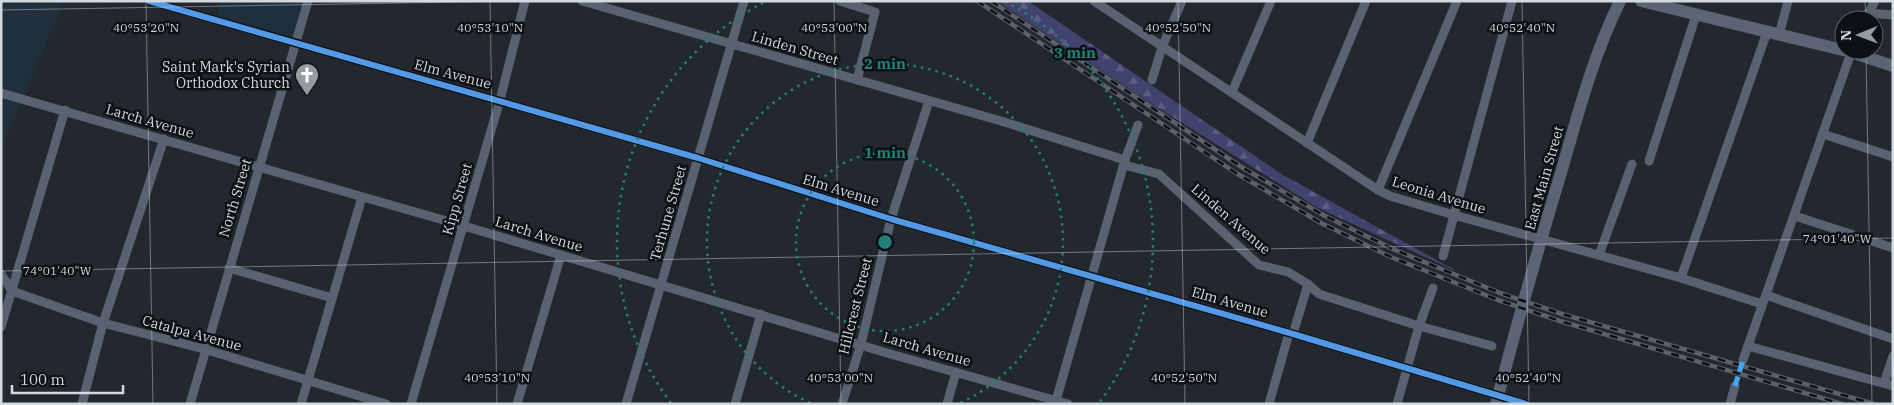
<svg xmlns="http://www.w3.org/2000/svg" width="1894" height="405" viewBox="0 0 1894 405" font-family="'IBM Plex Serif',serif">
	<defs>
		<pattern id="forest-firs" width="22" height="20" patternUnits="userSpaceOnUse" patternTransform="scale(1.25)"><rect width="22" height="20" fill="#42426f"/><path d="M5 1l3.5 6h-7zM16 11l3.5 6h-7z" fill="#5c5d83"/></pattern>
	</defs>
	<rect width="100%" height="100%" fill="#22282d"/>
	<g fill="#1f2f3b">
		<path d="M1 1H64L1 150Z"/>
		<path d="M221 1H308L296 44 215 21Z"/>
	</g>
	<path fill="url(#forest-firs)" d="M997 1H1028L1283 175 1460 273 1318 208 1144 99Z"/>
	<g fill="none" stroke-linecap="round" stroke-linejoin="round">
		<g stroke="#596271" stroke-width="9">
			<path d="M149 1 698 158 891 219 1293 334 1526 404"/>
			<path d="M582 1 1001 121 1125 160"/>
			<path d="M840 1 875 12 857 80"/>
			<path d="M1094 1 1378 190 1390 196 1454 215 1681 278 1762 304"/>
			<path d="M1868 13 1893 15"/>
			<path d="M1865 20 1875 1"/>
			<path d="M1779 35 1788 1"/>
			<path d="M1152 80 1162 47 1182 1"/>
			<path d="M1232 92 1271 1"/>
			<path d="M1 93 464 226 887 353 1068 404"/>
			<path d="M1823 134 1893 157"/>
			<path d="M1307 143 1366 1"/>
			<path d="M1649 161 1696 15"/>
			<path d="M1124 165 1159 174 1259 265 1288 272 1308 284 1319 294 1419 326 1492 346"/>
			<path d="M1378 190 1457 1"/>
			<path d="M1795 216 1893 248"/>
			<path d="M1599 255 1632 164"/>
			<path d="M1443 256 1512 1"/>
			<path d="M229 268 332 298"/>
			<path d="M1 274 12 291 103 323 204 349 386 404"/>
			<path d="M1681 278 1767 32"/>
			<path d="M1766 295 1893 339"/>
			<path d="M1 327 65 110"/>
			<path d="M1293 334 1308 284"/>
			<path d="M1748 346 1893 386"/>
			<path d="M1743 360 1852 50"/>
			<path d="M1884 383 1893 356"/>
			<path d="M82 404 103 323 164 139"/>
			<path d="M190 404 308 1"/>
			<path d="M301 404 362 197"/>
			<path d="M411 404 500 100 525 1"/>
			<path d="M517 404 561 255"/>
			<path d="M626 404 744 1"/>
			<path d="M735 404 761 314"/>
			<path d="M842 404 861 344 891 219 929 101"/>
			<path d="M947 404 956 372"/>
			<path d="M1055 404 1125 160 1138 125"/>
			<path d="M1269 404 1289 333"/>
			<path d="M1397 404 1419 326 1433 288"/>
			<path d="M1730 404 1735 386"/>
		</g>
		<g stroke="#5a6475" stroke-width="12">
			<path d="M1641 1 1851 52 1893 66"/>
			<path d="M1496 404C1517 324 1539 245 1563 166 1579 110 1594 54 1620 1"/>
		</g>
		<g stroke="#5a6169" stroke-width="4.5">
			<g id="rail">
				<path d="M977 1 1236 173 1321 223 1391 257 1498 300 1560 321 1842 404"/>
				<path d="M991 1 1240 166 1325 216 1395 250 1500 293 1562 314 1874 404"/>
			</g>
		</g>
		<use href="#rail" stroke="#0c1115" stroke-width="2.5" stroke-dasharray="8" stroke-linecap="butt"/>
		<path stroke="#3fa9f5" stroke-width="5" stroke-dasharray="10 5" stroke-linecap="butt" d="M1735 386 1743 360"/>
		<g stroke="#0c1115" stroke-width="9">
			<path id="cycleway" d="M149 1 698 158 891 219 1293 334 1526 404"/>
		</g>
		<use href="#cycleway" stroke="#5399e6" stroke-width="6"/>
	</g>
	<path fill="none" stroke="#d2dae0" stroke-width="1" stroke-opacity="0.45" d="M146 1 153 404M490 1 497 404M834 1 841 404M1178 1 1185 404M1522 1 1529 404M1865 1 1866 20M1 10 515 1M1866 50 1872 404M1 271 1893 238"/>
	<g fill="none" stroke="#228079" stroke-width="2.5" stroke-dasharray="2.5 5">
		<circle cx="885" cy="242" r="89"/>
		<path d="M810 403A178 178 0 1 1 960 403"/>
		<path d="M671 403A268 268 0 0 1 765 2M1005 2A268 268 0 0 1 1099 403"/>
	</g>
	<defs>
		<g id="church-pin" transform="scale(1.25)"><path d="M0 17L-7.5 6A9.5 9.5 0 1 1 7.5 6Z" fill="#949ca1" stroke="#0c1115"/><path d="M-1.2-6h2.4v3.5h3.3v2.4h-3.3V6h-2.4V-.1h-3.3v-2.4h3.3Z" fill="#fff"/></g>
	</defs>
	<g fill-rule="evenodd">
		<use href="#church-pin" x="307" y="75"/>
	</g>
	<g text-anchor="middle" stroke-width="5" stroke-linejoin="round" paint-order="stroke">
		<g font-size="14" fill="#d2dae0" stroke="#0c1115">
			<text transform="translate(795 48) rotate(16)" y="5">Linden Street</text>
			<text transform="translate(453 74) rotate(15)" y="5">Elm Avenue</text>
			<text transform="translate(150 121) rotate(16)" y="5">Larch Avenue</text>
			<text transform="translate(1544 178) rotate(-74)" y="5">East Main Street</text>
			<text transform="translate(841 190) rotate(17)" y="5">Elm Avenue</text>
			<text transform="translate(1439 195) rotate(17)" y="5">Leonia Avenue</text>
			<text transform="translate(235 198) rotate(-73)" y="5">North Street</text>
			<text transform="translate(457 199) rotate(-74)" y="5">Kipp Street</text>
			<text transform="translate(668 213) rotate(-74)" y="5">Terhune Street</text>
			<text transform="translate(1231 219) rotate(41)" y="5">Linden Avenue</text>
			<text transform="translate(539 234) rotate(17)" y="5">Larch Avenue</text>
			<text transform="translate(1230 302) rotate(16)" y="5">Elm Avenue</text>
			<text transform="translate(855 306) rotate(-76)" y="5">Hillcrest Street</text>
			<text transform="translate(192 333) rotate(15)" y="5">Catalpa Avenue</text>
			<text transform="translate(927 349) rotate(16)" y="5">Larch Avenue</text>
		</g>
		<g font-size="14" fill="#d2dae0" stroke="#0c1115" text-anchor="end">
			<text x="290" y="72">Saint Mark's Syrian<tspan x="290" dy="16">Orthodox Church</tspan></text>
		</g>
	</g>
	<g font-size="12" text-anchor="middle" fill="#d2dae0" stroke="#0c1115" stroke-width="5" stroke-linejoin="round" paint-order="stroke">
		<text x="146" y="32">40°53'20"N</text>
		<text x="490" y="32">40°53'10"N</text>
		<text x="834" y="32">40°53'00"N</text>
		<text x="1178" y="32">40°52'50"N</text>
		<text x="1522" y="32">40°52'40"N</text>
		<text x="1837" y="243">74°01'40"W</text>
		<text x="57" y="275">74°01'40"W</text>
		<text x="497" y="382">40°53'10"N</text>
		<text x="840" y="382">40°53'00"N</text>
		<text x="1184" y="382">40°52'50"N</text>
		<text x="1528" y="382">40°52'40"N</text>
	</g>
	<circle cx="885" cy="242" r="8" fill="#228079" stroke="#0c1115" stroke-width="2.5"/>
	<g font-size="15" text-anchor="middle" font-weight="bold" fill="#228079" stroke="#0c1115" stroke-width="5" stroke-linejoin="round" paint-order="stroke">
		<text x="1075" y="58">3 min</text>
		<text x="885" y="69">2 min</text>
		<text x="885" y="158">1 min</text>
	</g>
	<rect width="1894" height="405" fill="none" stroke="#d2dae0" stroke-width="5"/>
	<g transform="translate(1859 35) rotate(269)"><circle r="24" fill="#0c1115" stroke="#5b6166"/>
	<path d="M0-4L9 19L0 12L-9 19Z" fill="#949ca1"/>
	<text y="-8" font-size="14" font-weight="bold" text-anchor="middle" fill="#d2dae0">N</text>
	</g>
	<path d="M12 385v8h111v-8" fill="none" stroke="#d2dae0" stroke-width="2.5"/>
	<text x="20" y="385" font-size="15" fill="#d2dae0" stroke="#0c1115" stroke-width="4" paint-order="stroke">100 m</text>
</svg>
